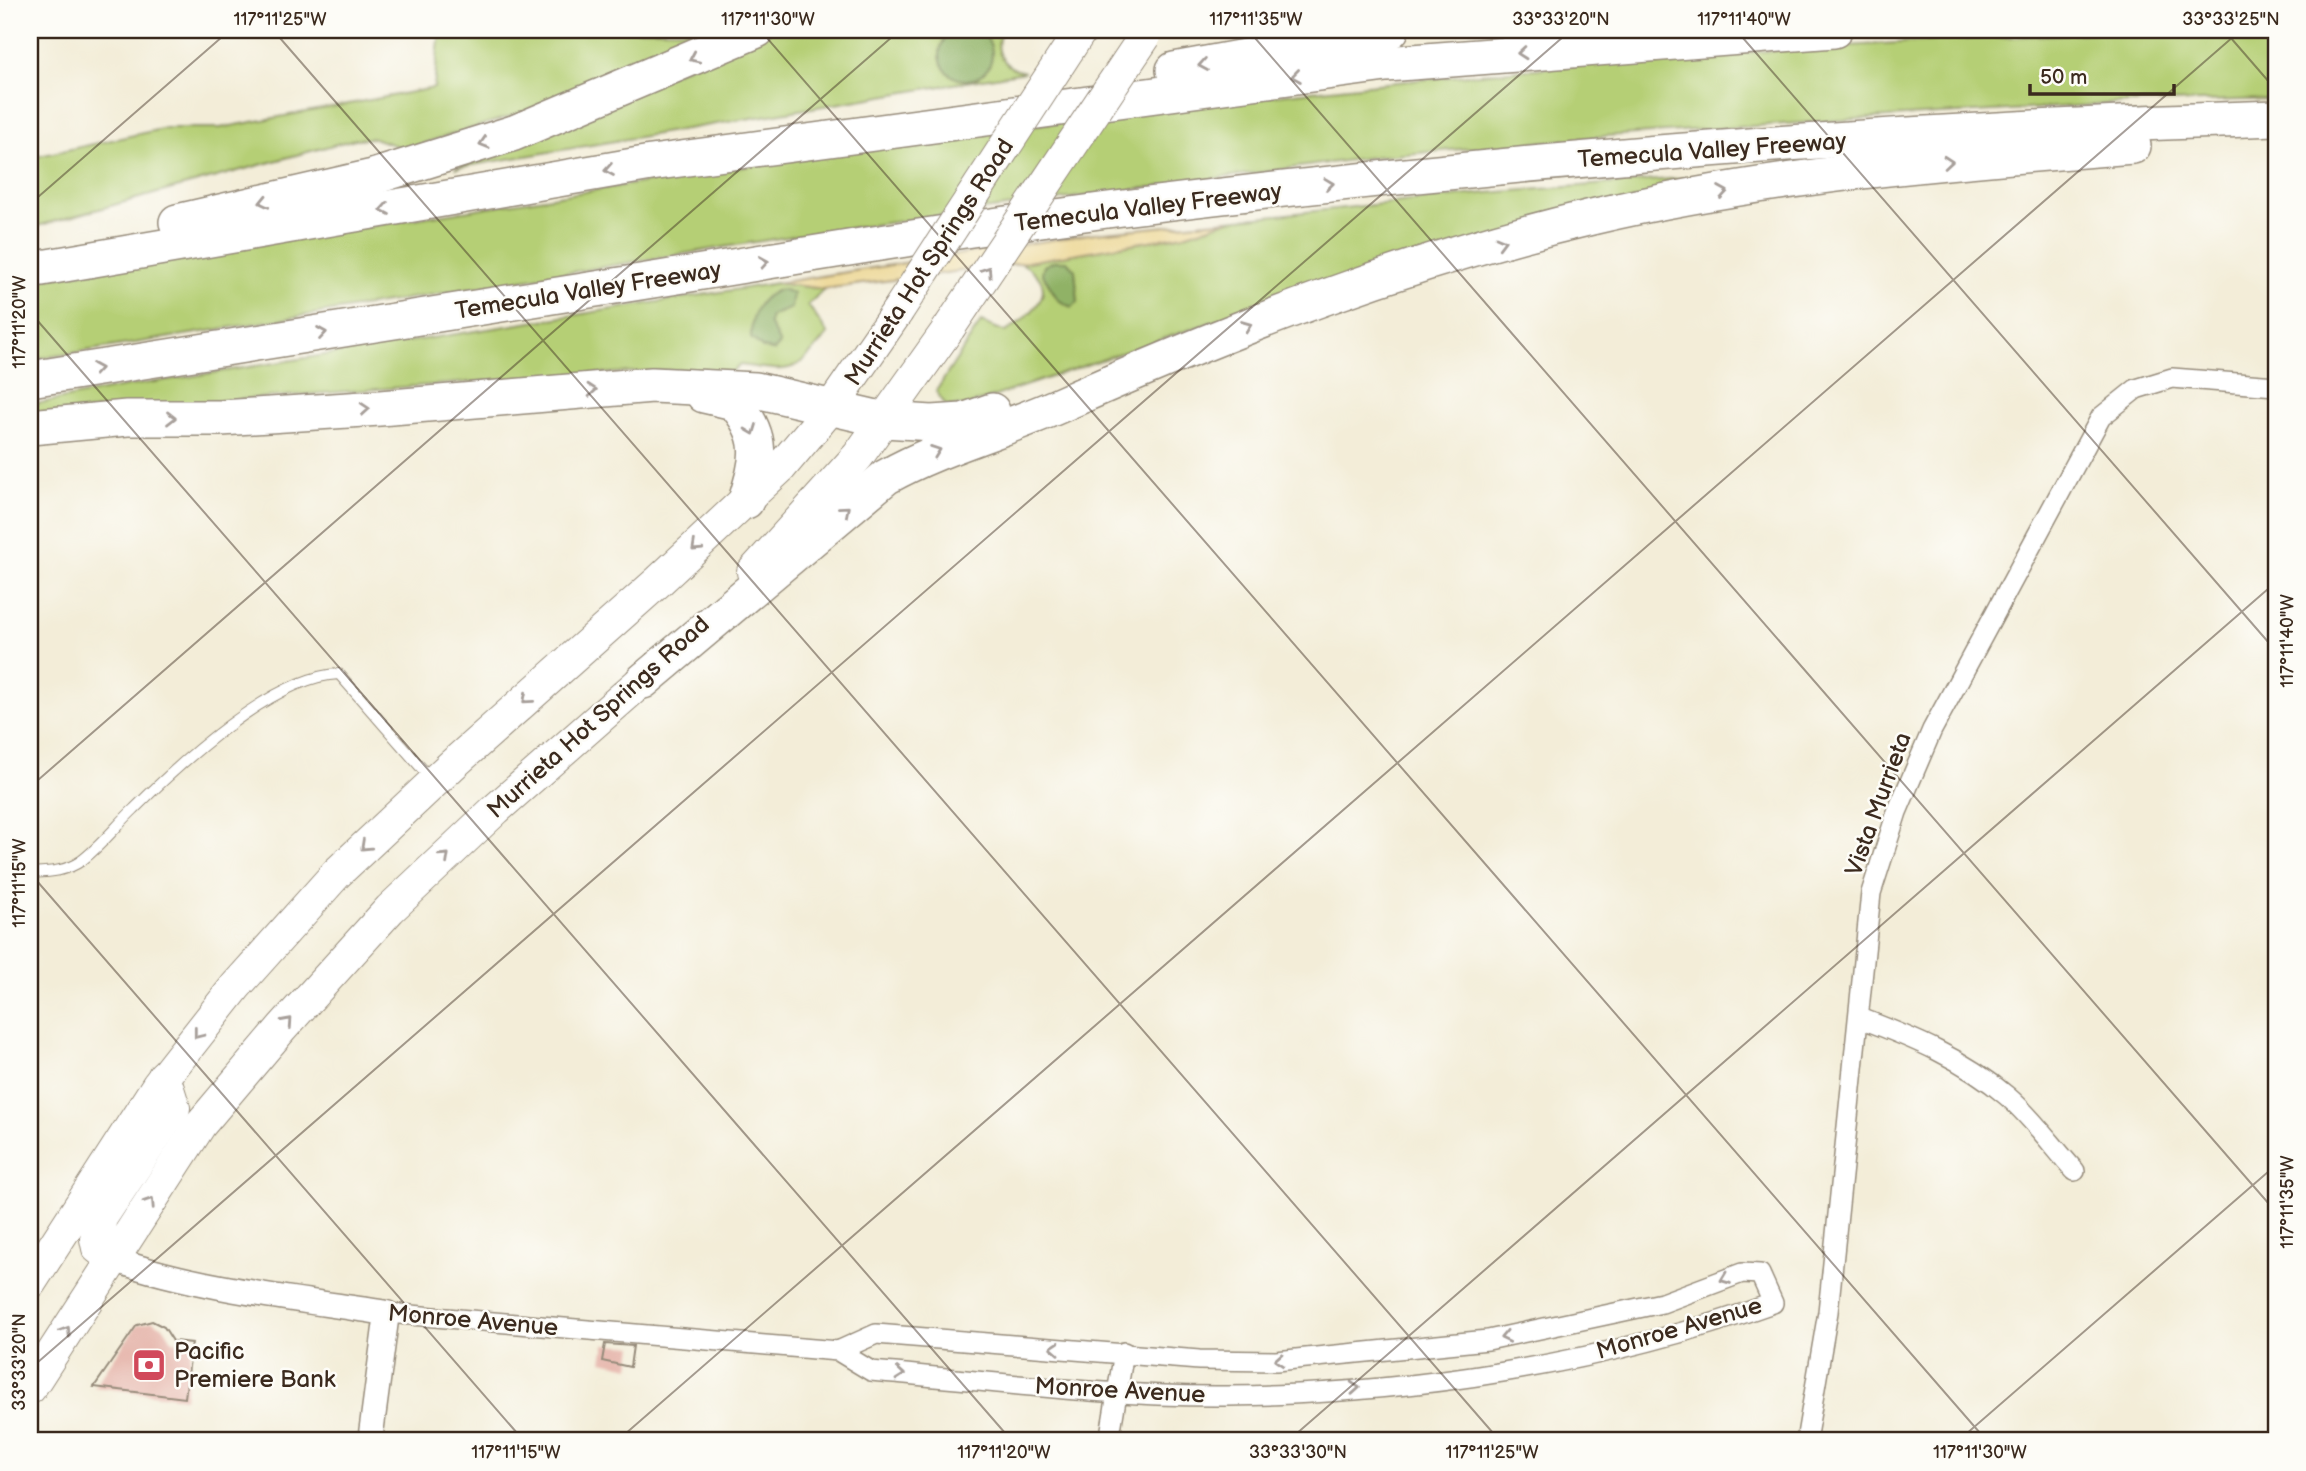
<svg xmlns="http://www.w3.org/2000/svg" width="2306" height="1471" viewBox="0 0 2306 1471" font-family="'Balsamiq Sans',sans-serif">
	<rect width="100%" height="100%" fill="#fdfcf7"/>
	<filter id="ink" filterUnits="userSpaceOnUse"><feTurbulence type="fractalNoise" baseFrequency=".0143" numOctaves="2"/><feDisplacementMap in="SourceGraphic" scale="14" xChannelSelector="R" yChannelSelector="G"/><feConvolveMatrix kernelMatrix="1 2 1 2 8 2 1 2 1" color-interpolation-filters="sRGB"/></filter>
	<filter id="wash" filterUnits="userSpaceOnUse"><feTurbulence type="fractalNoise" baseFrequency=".00686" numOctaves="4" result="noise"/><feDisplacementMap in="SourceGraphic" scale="28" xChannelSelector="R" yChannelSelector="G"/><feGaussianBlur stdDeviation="1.57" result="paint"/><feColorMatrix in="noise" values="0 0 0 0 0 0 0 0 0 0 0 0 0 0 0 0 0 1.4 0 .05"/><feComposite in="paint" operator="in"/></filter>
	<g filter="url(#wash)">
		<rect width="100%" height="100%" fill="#f3edd8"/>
		<g fill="#b5cf74" stroke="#787c49" stroke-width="2">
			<path d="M440 30H704L521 113 405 149 374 138 355 139 30 228V158L166 128H220L434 88Z"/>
			<path d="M772 30H1002C992 51 1004 69 1025 72L455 168Z"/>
			<path d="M2153 30H2276V99L2129 103 1888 117 1606 136 1373 157 799 235 30 360V281C468 211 907 134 1349 87 1616 58 1885 42 2153 30Z"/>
			<path d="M1697 177 1700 181 1288 296 966 406H946L936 391 981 322 1006 332C1034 312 1065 288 1021 263L1184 235 1229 220 1487 193Z"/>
			<path d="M777 283 824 289 808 305 828 334C793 375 793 372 740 365L731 373 696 369 551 376 30 415V405L117 388Z"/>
		</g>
		<g fill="#90b266" stroke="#666e42" stroke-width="2">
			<circle cx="966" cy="54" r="26"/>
			<path d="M1054 261H1067L1075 270 1078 302 1071 307 1058 300 1042 273 1044 266Z"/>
			<path d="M781 289 793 293 791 308 771 316 769 323 780 344 774 351 763 348 751 338C751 315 757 297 781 289Z"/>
		</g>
		<path fill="#eeda9e" stroke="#94825e" stroke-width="2" d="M1229 220 1184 235 1021 263 824 289 777 283 1095 233Z"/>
		<g id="blocks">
			<g fill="#e4b0a6">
				<path d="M152 1321 164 1327 173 1341 192 1343 185 1398 94 1387 137 1325Z"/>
				<path d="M605 1344 633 1346 630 1367 602 1361Z"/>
			</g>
		</g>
	</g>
	<g filter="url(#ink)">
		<use href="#blocks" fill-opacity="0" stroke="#978c7b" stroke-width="2"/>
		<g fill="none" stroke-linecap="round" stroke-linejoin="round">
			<g stroke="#978c7b" stroke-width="12">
				<path id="service" d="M30 873C48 872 65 872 81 861 100 847 117 825 134 809 179 764 274 676 339 674L431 779"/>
			</g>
			<g stroke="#978c7b" stroke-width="22">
				<g id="minor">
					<path d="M1860 1018C1913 1038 1964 1059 2007 1096 2032 1117 2053 1147 2075 1171"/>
					<path d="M387 1313 838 1351 871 1371C988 1381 1108 1397 1226 1396 1408 1394 1601 1365 1773 1303L1760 1274 1742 1273 1662 1303 1488 1340 1276 1361 1199 1360 876 1334 838 1351"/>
					<path d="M1109 1441 1124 1352"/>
					<path d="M1806 1441 1828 1312 1871 893 1897 812 1932 730 2101 417 2136 389 2172 378 2276 386"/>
				</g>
			</g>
			<g stroke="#978c7b" stroke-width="27">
				<path id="tertiary" d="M112 1259C200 1289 295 1299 387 1313L370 1441"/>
			</g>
			<g stroke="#978c7b" stroke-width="34">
				<g id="primary">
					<path d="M753 572 858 456 949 328"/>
					<path d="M112 1259 98 1248 96 1239 101 1218 174 1108 164 1076"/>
					<path d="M30 1283 158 1085 236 986 337 873 451 766 659 581 781 467 830 409 897 312"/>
					<path d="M30 1388 200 1125 282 1028 390 909 496 809 662 663"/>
				</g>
			</g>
			<g stroke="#978c7b" stroke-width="38">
				<g id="motorway">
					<path d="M1174 70 1391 30"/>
					<path d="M177 222 373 177 514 133 757 30"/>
					<path d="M30 270 651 163 1386 64 1834 30"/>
					<path d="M30 379C239 346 449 312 659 279 816 253 973 227 1131 207 1511 160 1894 130 2276 118"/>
					<path d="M704 395 734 402C765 437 759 459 746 501"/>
					<path d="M30 427 127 418H221L380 408 652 385 756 390 885 420 932 423 963 421 992 411"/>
					<path d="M643 681 886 477C941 446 1002 431 1060 405 1233 328 1411 259 1596 216 1772 175 1953 160 2133 146"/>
				</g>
			</g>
			<use href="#service" stroke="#fff" stroke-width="10"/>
			<use href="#minor" stroke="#fff" stroke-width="19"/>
			<use href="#tertiary" stroke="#fff" stroke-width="24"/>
			<use href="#primary" stroke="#fff" stroke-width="32"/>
			<use href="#motorway" stroke="#fff" stroke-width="35"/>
			<g stroke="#978c7b" stroke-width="34" stroke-linecap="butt">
				<g id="primary-bridge">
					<path d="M897 312 1081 30"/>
					<path d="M949 328 1145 36"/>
				</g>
			</g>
			<use href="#primary-bridge" stroke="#fff" stroke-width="32"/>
		</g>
		<defs><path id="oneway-chevron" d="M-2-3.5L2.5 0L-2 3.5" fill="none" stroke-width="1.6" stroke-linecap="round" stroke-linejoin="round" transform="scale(1.75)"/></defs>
		<g stroke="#a79f9a">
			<use href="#oneway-chevron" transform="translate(1522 53) rotate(175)"/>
			<use href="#oneway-chevron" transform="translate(694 58) rotate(156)"/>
			<use href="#oneway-chevron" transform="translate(1203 65) rotate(170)"/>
			<use href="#oneway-chevron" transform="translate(1296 76) rotate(172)"/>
			<use href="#oneway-chevron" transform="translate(484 143) rotate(163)"/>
			<use href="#oneway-chevron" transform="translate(1948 162) rotate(-5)"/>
			<use href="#oneway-chevron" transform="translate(609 170) rotate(170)"/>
			<use href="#oneway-chevron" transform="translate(1329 184) rotate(-7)"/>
			<use href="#oneway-chevron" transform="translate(1723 192) rotate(-9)"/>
			<use href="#oneway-chevron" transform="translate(264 202) rotate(167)"/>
			<use href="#oneway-chevron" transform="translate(385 209) rotate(170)"/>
			<use href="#oneway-chevron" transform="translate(1501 242) rotate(-15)"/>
			<use href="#oneway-chevron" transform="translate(764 262) rotate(-9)"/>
			<use href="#oneway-chevron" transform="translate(987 271) rotate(-56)"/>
			<use href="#oneway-chevron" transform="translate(1247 326) rotate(-21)"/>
			<use href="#oneway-chevron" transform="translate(322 333) rotate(-9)"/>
			<use href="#oneway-chevron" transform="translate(97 369) rotate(-9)"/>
			<use href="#oneway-chevron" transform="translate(592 390) rotate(-5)"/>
			<use href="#oneway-chevron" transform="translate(365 409) rotate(-4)"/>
			<use href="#oneway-chevron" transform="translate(171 418)"/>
			<use href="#oneway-chevron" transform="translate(752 430) rotate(69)"/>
			<use href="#oneway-chevron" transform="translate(936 451) rotate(-20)"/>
			<use href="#oneway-chevron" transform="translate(845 510) rotate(-40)"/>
			<use href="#oneway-chevron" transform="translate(696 547) rotate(137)"/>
			<use href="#oneway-chevron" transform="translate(527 699) rotate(139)"/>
			<use href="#oneway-chevron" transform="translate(365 846) rotate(137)"/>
			<use href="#oneway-chevron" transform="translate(445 857) rotate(-43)"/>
			<use href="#oneway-chevron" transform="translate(288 1022) rotate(-48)"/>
			<use href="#oneway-chevron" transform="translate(198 1034) rotate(128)"/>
			<use href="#oneway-chevron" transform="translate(150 1202) rotate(-57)"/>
			<use href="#oneway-chevron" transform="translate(1725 1279) rotate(159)"/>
			<use href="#oneway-chevron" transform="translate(66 1331) rotate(-58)"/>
			<use href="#oneway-chevron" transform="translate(1505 1337) rotate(168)"/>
			<use href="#oneway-chevron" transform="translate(1055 1348) rotate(-176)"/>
			<use href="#oneway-chevron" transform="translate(1279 1360) rotate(176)"/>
			<use href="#oneway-chevron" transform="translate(900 1374) rotate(5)"/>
			<use href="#oneway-chevron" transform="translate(1355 1388) rotate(-4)"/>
		</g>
	</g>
	<path fill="none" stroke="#3b2a1e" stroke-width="2" stroke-opacity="0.45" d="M273 30 1500 1441M760 30 1987 1441M1248 30 2276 1212M1736 30 2276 651M2224 30 2276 90M30 204 230 30M30 312 1012 1441M30 787 900 30M30 873 524 1441M30 1369 1571 30M30 1434 36 1441M617 1441 2241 30M1288 1441 2276 582M1958 1441 2276 1165"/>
	<defs>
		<g id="bank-square" transform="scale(1.75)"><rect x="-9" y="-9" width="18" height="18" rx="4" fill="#d1495b" stroke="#fdfcf7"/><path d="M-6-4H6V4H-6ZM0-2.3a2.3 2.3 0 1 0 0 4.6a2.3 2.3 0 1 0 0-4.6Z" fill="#fff"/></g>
	</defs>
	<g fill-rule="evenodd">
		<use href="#bank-square" x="149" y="1365"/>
	</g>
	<g text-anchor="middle" stroke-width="5" stroke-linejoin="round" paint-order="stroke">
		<g font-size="24" fill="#3b2a1e" stroke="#fdfcf7">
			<text transform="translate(1712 150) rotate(-4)" y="8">Temecula Valley Freeway</text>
			<text transform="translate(1148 207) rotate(-7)" y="8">Temecula Valley Freeway</text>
			<text transform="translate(929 262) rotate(-57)" y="8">Murrieta Hot Springs Road</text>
			<text transform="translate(588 290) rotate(-9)" y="8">Temecula Valley Freeway</text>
			<text transform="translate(598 717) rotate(-42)" y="8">Murrieta Hot Springs Road</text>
			<text transform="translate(1878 804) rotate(-70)" y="8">Vista Murrieta</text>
			<text transform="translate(473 1320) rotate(5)" y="8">Monroe Avenue</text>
			<text transform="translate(1679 1328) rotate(-16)" y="8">Monroe Avenue</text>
			<text transform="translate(1120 1390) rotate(3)" y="8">Monroe Avenue</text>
		</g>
		<g font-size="24" fill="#3b2a1e" stroke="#fdfcf7" text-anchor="start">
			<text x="174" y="1359">Pacific<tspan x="174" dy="28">Premiere Bank</tspan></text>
		</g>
	</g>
	<rect width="2306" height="1471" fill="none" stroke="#fdfcf7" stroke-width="77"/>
	<path d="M2030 84v10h144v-10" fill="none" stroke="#3b2a1e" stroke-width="3.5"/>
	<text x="2040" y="84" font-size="21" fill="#3b2a1e" stroke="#fdfcf7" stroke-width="5" paint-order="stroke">50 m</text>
	<rect x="38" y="38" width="2230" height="1394" fill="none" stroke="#3b2a1e" stroke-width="2.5"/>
	<g font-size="18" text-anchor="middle" fill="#3b2a1e">
		<text x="280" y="25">117°11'25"W</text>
		<text x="768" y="25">117°11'30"W</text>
		<text x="1256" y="25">117°11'35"W</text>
		<text x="1561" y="25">33°33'20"N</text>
		<text x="1744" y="25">117°11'40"W</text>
		<text x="2231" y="25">33°33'25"N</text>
		<text transform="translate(19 322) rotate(-90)" y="6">117°11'20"W</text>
		<text transform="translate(2287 641) rotate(-90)" y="6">117°11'40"W</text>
		<text transform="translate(19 883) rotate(-90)" y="6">117°11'15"W</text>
		<text transform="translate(2287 1202) rotate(-90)" y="6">117°11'35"W</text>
		<text transform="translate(19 1362) rotate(-90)" y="6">33°33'20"N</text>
		<text x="516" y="1458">117°11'15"W</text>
		<text x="1004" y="1458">117°11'20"W</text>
		<text x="1298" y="1458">33°33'30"N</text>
		<text x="1492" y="1458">117°11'25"W</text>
		<text x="1980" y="1458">117°11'30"W</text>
	</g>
</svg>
